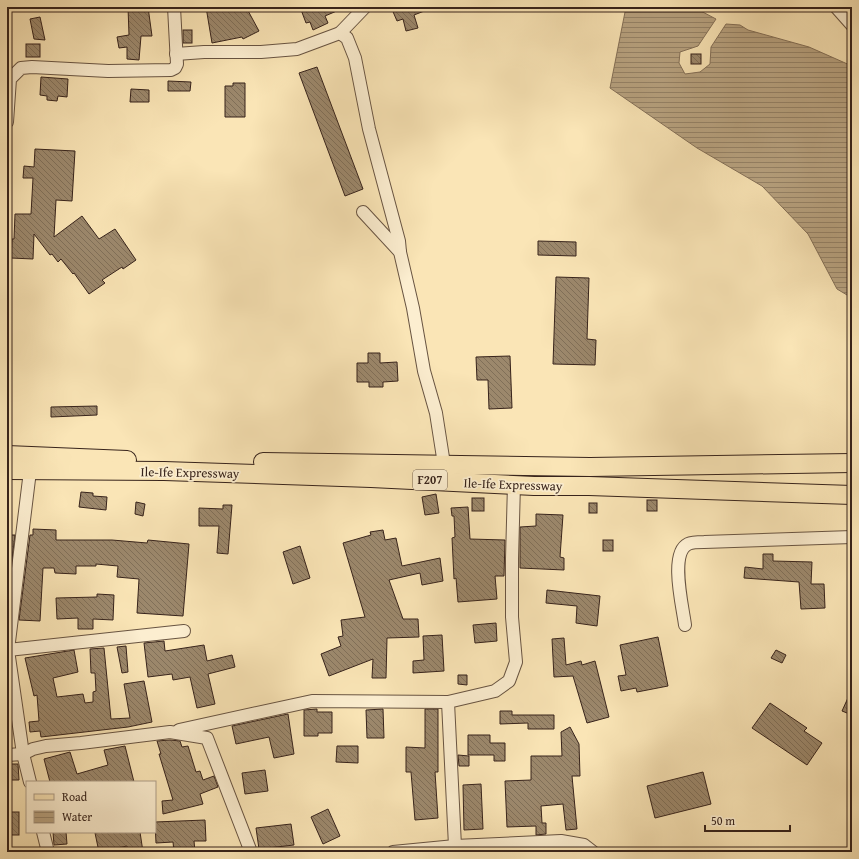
<svg xmlns="http://www.w3.org/2000/svg" width="859" height="859" viewBox="0 0 859 859" font-family="'Gentium Book Plus',serif">
	<defs>
		<pattern id="water-rules" width="6" height="5" patternUnits="userSpaceOnUse"><rect width="6" height="5" fill="#b8a381"/><path d="M0 2.5h6" fill="none" stroke="#968469"/></pattern>
		<pattern id="building-back-hatch" width="6" height="6" patternUnits="userSpaceOnUse"><rect width="6" height="6" fill="#9c886c"/><path d="M-1 5l2 2M0 0l6 6M5-1l2 2" fill="none" stroke="#806f58"/></pattern>
	</defs>
	<rect width="100%" height="100%" fill="#fae5b6"/>
	<filter id="stains"><feTurbulence type="fractalNoise" baseFrequency=".005" numOctaves="4"/><feColorMatrix values="0 0 0 0 .2 0 0 0 0 .09 0 0 0 0 .02 0 0 0 .5 -.17"/></filter>
	<radialGradient id="worn" r=".72"><stop offset=".6" stop-color="#630" stop-opacity="0"/><stop offset="1" stop-color="#630" stop-opacity=".3"/></radialGradient>
	<path fill="url(#water-rules)" stroke="#847058" d="M626 7 697 9 716 19 698 46 680 52 679 63 685 74 700 72 710 64 711 47 726 24 740 25 748 30 809 47 852 66V298L837 289 808 234 762 186 697 148 610 88Z"/>
	<g fill="url(#building-back-hatch)" stroke="#37231b">
		<path d="M128 7H148L152 36H141L139 60 127 59V47L119 48 117 37 129 35Z"/>
		<path d="M206 7H246L259 31 243 39 242 37 212 43Z"/>
		<path d="M300 7H346L325 16 328 23 313 30 310 22 306 23Z"/>
		<path d="M391 7H432V8L414 15 418 28 406 31 403 19 397 21Z"/>
		<path d="M40 17 45 40 34 39 30 19Z"/>
		<rect x="183" y="30" width="9" height="13"/>
		<rect x="26" y="44" width="14" height="13"/>
		<rect x="691" y="54" width="10" height="10"/>
		<path d="M317 67 363 189 345 196 299 73Z"/>
		<path d="M41 77 68 79 67 97 58 96 57 101 47 100V96L40 95Z"/>
		<path d="M168 81 191 82 190 91H168Z"/>
		<path d="M233 83H245V117H225V86H233Z"/>
		<path d="M131 89 149 90V102H130Z"/>
		<path d="M35 149 75 151 72 201 56 200 54 237 82 216 99 239 115 229 136 260 123 269 122 267 102 280 105 283 89 294 74 273 73 274 61 259 58 262 52 254 50 255 34 234 33 259 11 258 12 239H14L15 214H31L33 178H23L24 166 34 167Z"/>
		<path d="M538 241 576 242V256L538 255Z"/>
		<path d="M556 277 589 278 587 339 596 340 595 365 553 364Z"/>
		<path d="M368 353H380V363L397 362 398 381 383 382V387H369V382H357V363H368Z"/>
		<path d="M510 356 512 408 489 409 488 380H477L476 357Z"/>
		<path d="M97 406V415L51 417V407Z"/>
		<path d="M81 492 93 493V496L107 497 106 510 79 507Z"/>
		<path d="M436 494 439 513 425 515 422 497Z"/>
		<rect x="472" y="498" width="12" height="13"/>
		<rect x="647" y="500" width="10" height="11"/>
		<path d="M136 502 145 504 143 516 135 514Z"/>
		<rect x="589" y="503" width="8" height="10"/>
		<path d="M223 505H232L228 554 217 553 219 526H199V508L223 509Z"/>
		<path d="M468 507 470 539 505 540 504 576H495L497 599 458 602 456 578 454 579 452 538 455 537 454 516H452L451 508Z"/>
		<path d="M536 514 563 515 560 557 564 558V570L520 568V527L536 526Z"/>
		<path d="M33 529 56 530V540H112L147 543 148 540 189 544 183 616 137 613 139 579 117 577 118 566 96 564V566H76V574L55 573 54 568H43L40 621 19 620 30 535H33Z"/>
		<path d="M383 530 385 540 396 538 402 566 440 558 443 581 422 585 420 573 389 580 403 619H418L419 637 387 638 386 678H372L373 659 329 676 321 654 341 646 338 637 343 636 341 620 365 617 343 543 371 535 370 532Z"/>
		<path d="M7 535H15L8 592H7Z"/>
		<rect x="603" y="540" width="10" height="11"/>
		<path d="M300 546 310 578 293 584 283 552Z"/>
		<path d="M763 554H773V561L812 562 811 584H824L825 608 801 609 799 582 744 578 745 567 763 569Z"/>
		<path d="M547 590 600 596 597 626 576 623 577 606 546 603Z"/>
		<path d="M97 594 114 595 113 620 93 619V629H78V618L57 619 56 598 97 597Z"/>
		<path d="M496 623 497 641 475 643 473 625Z"/>
		<path d="M442 635 444 671 413 673V661L424 660 423 636Z"/>
		<path d="M658 637 668 686 637 692 636 688 621 691 618 676 626 675 620 645Z"/>
		<path d="M564 638 566 665 581 661 582 665 595 661 609 717 587 723 573 676 554 677 552 639Z"/>
		<path d="M164 641 165 651 204 645 207 661 232 655 235 667 208 674 215 704 197 708 190 677 173 680 172 674 148 677 144 643Z"/>
		<path d="M126 646 128 672 122 673 117 647Z"/>
		<path d="M104 648 111 719 130 718 124 684 144 681 152 722 128 727 41 737 40 731 30 732 29 722 39 721 37 695 34 696 25 658 74 650 78 672 53 678 57 697 83 694 85 703 93 702V692L96 691 95 673H91L90 649Z"/>
		<path d="M776 650 786 655 782 663 771 658Z"/>
		<path d="M458 675H467V685L458 684Z"/>
		<path d="M852 689V715L842 711Z"/>
		<path d="M770 703 807 728 804 731 822 743 807 765 752 728Z"/>
		<path d="M317 709V712H332V733H318V736H304V710Z"/>
		<path d="M383 709 384 738H367L366 710Z"/>
		<path d="M425 709H438V772H435L438 818 415 820 411 772H406V747L425 748Z"/>
		<path d="M500 711H512V715H554V729H528V723L500 724Z"/>
		<path d="M288 714 294 754 274 758 269 737 236 744 232 726Z"/>
		<path d="M570 727 579 744 580 776H572L577 829 566 830 563 804 541 806 542 823H546V834L536 835V826L507 827 505 781 531 780V756H562L561 732Z"/>
		<path d="M468 735H490V743H505V761H494V755H468Z"/>
		<path d="M170 740 180 741 182 747 188 746 196 772 200 771 203 780 214 776 218 787 200 794 203 804 163 814 162 801 173 800 159 754H161L157 741Z"/>
		<path d="M125 746 134 782H50L44 759 70 752 77 774 108 765 104 750Z"/>
		<path d="M337 746H358V763L336 762Z"/>
		<path d="M458 755 469 756V766H459Z"/>
		<path d="M7 764H18L19 780H7Z"/>
		<path d="M265 770 268 791 245 794 242 773Z"/>
		<path d="M703 772 711 804 655 818 647 786Z"/>
		<path d="M481 784 483 829 464 830 463 785Z"/>
		<path d="M328 809 340 836 323 844 311 817Z"/>
		<rect x="7" y="812" width="12" height="23"/>
		<path d="M205 820 206 841H194L195 852H174L173 842 156 843 155 822Z"/>
		<path d="M291 824 294 845 259 849 256 828Z"/>
		<path d="M53 832H66L67 844 54 845Z"/>
		<path d="M102 832H140L143 852H128L127 846 99 852 95 833Z"/>
	</g>
	<g fill="none" stroke-linecap="round" stroke-linejoin="round">
		<g stroke="#685442" stroke-width="14">
			<g id="minor">
				<path d="M836 7 852 25"/>
				<path d="M340 33 365 7"/>
				<path d="M176 54 204 52H261L297 49 340 33 347 38 355 58 369 129 399 241 400 252"/>
				<path d="M7 122 10 79 21 68 32 67 108 71 171 70 175 68 177 64 174 7"/>
				<path d="M363 212 400 252 413 308 424 371 436 413 444 464"/>
				<path d="M30 471 8 650 23 754 30 782"/>
				<path d="M685 625C683 608 669 553 688 544 692 542 699 542 704 542L852 537"/>
				<path d="M8 650 184 631"/>
				<path d="M179 730 312 701 448 702"/>
				<path d="M7 755 23 754 33 749 46 746 81 743 170 732 207 738 251 852"/>
				<path d="M43 832 48 852"/>
				<path d="M455 846 448 702 495 691 509 681 516 662 512 617V559L514 484"/>
				<path d="M393 852 455 846 561 841 584 845 593 852"/>
			</g>
		</g>
		<g stroke="#37231b" stroke-width="20">
			<g id="primary">
				<path d="M7 455 127 460"/>
				<path d="M263 462 590 467 852 463"/>
				<path d="M7 470 164 471 371 478 534 486H589L852 495"/>
			</g>
		</g>
		<use href="#minor" stroke="#fceed0" stroke-width="12"/>
		<use href="#primary" stroke="#fae5b6" stroke-width="18"/>
	</g>
	<g text-anchor="middle" stroke-width="3.5" stroke-linejoin="round" paint-order="stroke">
		<rect fill="#fceed0" stroke="#726051" stroke-width="1" x="413" y="470" width="34" height="20" rx="3"/>
		<g font-size="12" font-weight="bold" fill="#37231b">
			<text x="430" y="484">F207</text>
		</g>
		<g font-size="13" fill="#37231b" stroke="#fceed0">
			<text transform="translate(190 472) rotate(1)" y="5">Ile-Ife Expressway</text>
			<text transform="translate(513 484) rotate(2)" y="5">Ile-Ife Expressway</text>
		</g>
	</g>
	<rect width="859" height="859" fill="none" stroke="#fae5b6" stroke-width="24"/>
	<rect x="8" y="8" width="843" height="843" fill="none" stroke="#37231b" stroke-width="2"/>
	<rect x="12" y="12" width="835" height="835" fill="none" stroke="#37231b"/>
	<rect x="26" y="781" width="130" height="52" fill="#fceed0" stroke="#ad9d88"/>
	<rect x="34" y="794" width="20" height="6" fill="#fae5b6" stroke="#ad9d88"/>
	<text x="62" y="801" font-size="12" fill="#37231b">Road</text>
	<rect x="34" y="811" width="20" height="12" fill="url(#water-rules)" stroke="#ad9d88"/>
	<text x="62" y="821" font-size="12" fill="#37231b">Water</text>
	<path d="M705 825v6h85v-6" fill="none" stroke="#37231b" stroke-width="2"/>
	<text x="711" y="825" font-size="12" fill="#37231b" stroke="#fceed0" stroke-width="3" paint-order="stroke">50 m</text>
	<rect width="100%" height="100%" filter="url(#stains)"/>
	<rect width="100%" height="100%" fill="url(#worn)"/>
</svg>
